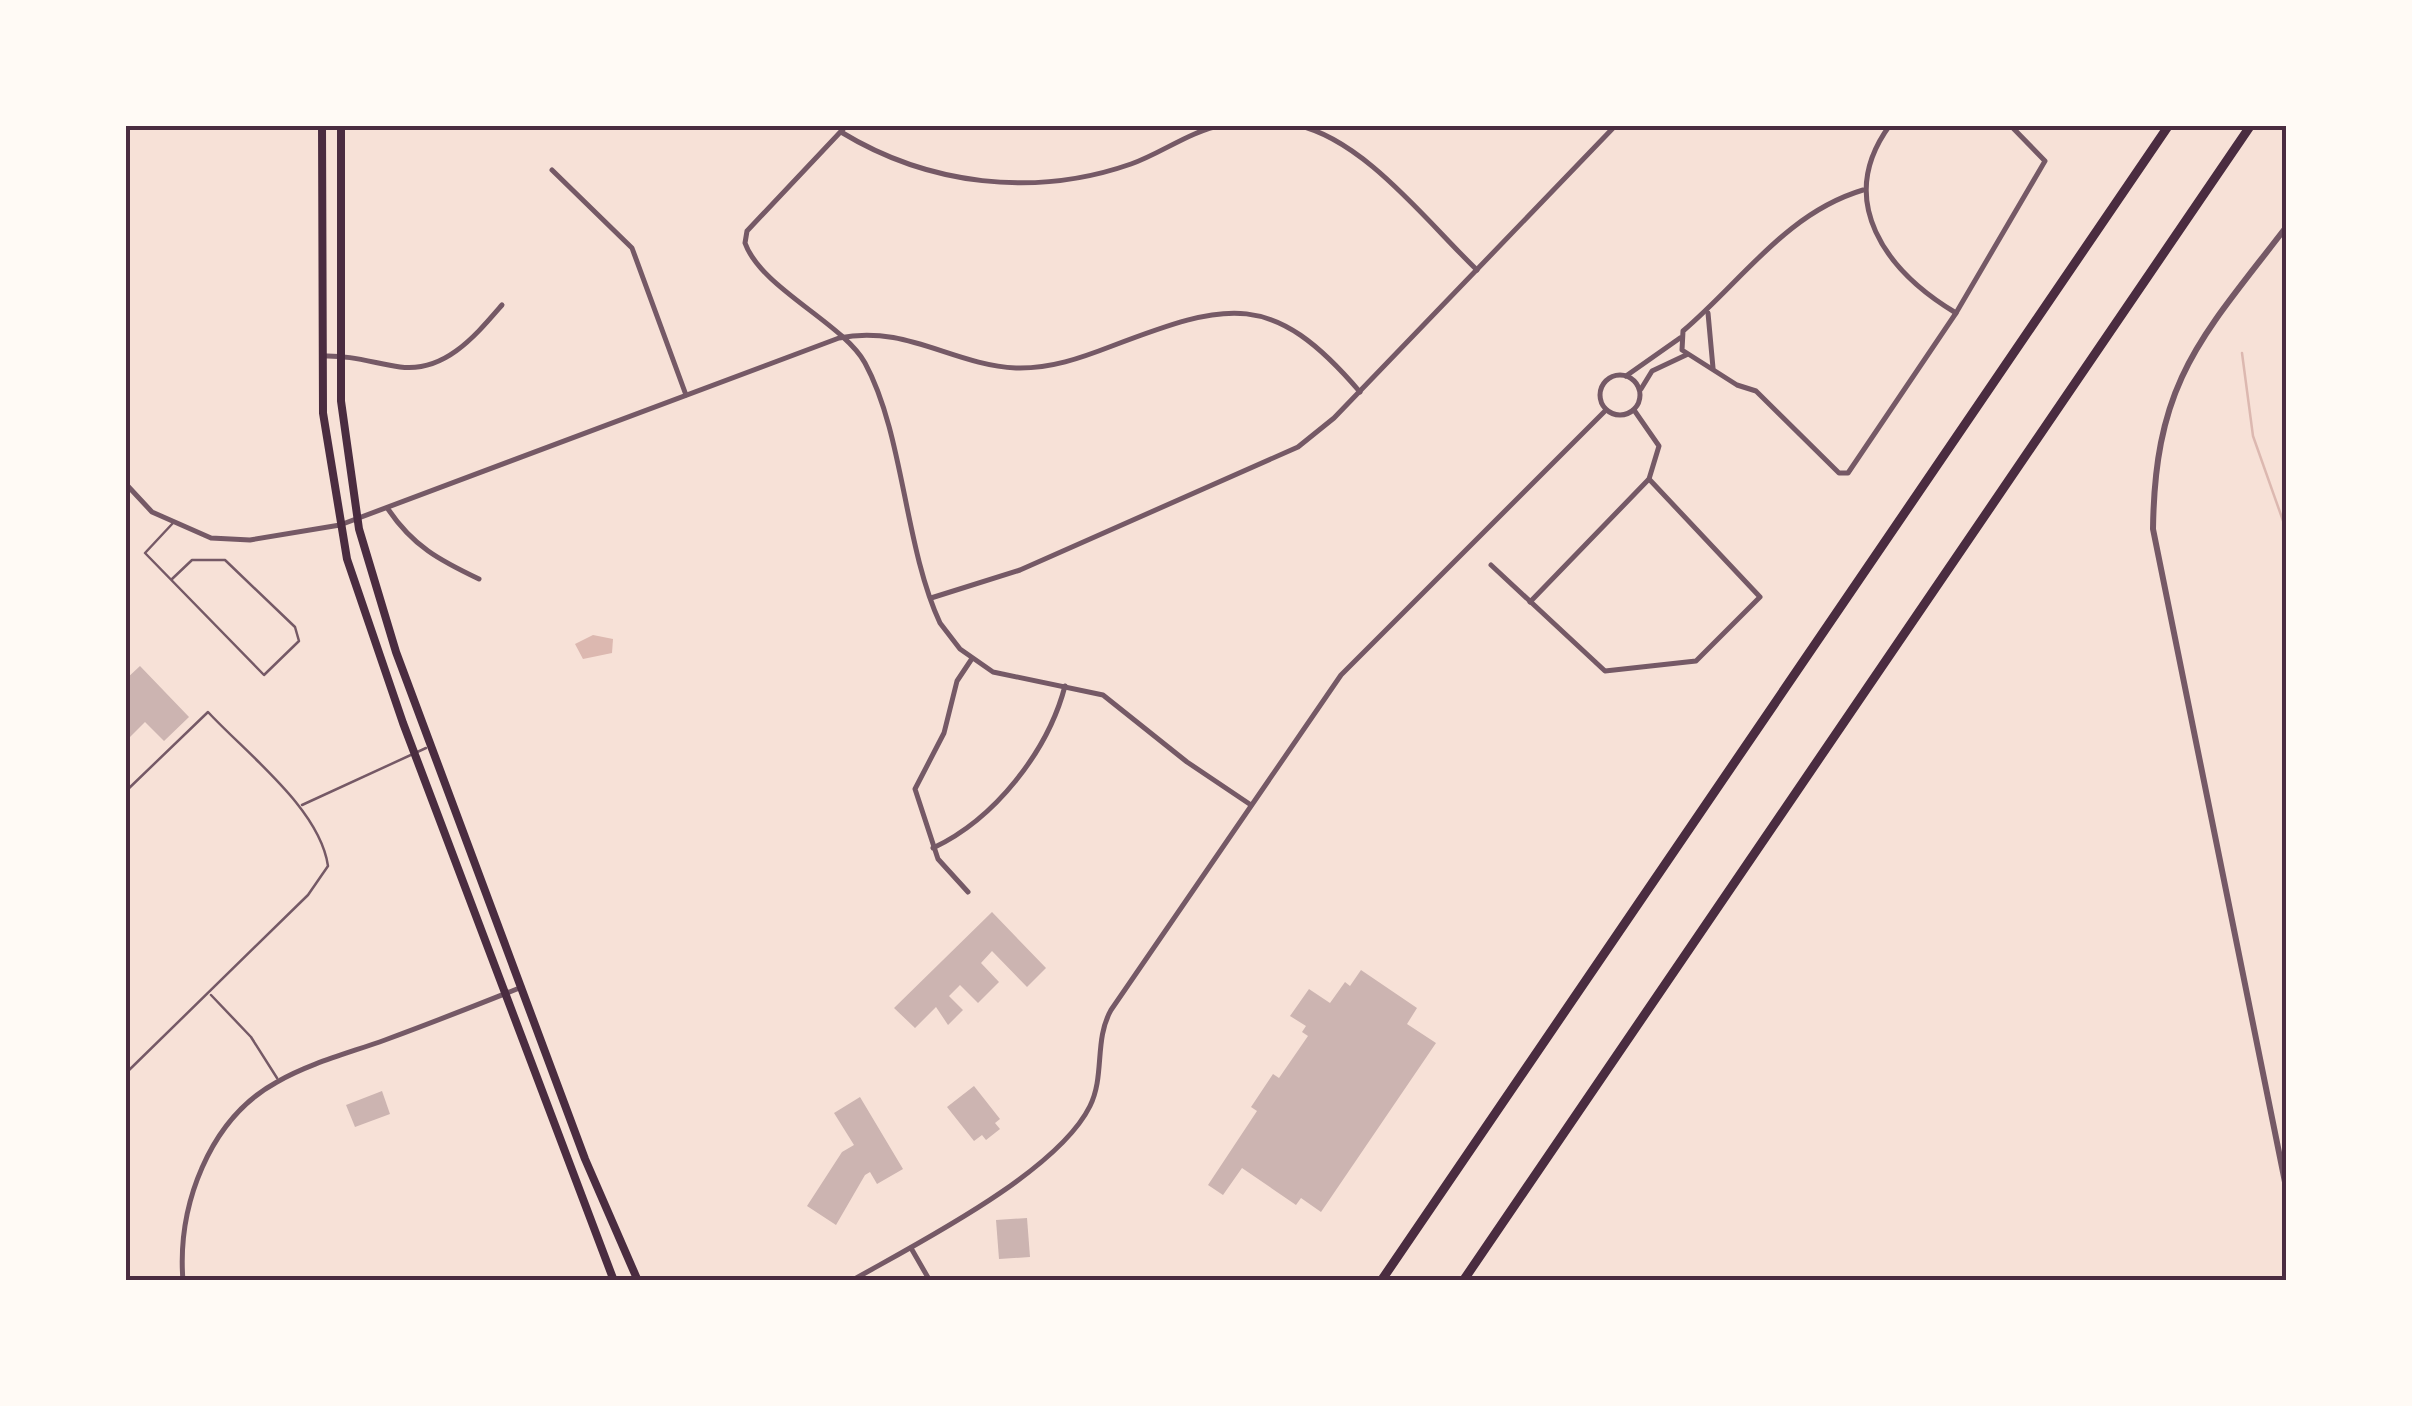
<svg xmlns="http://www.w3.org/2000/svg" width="2412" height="1406" viewBox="0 0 2412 1406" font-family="Raleway,sans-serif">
	<rect width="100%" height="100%" fill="#f7e1d7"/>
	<path fill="#dcb8b0" d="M593 635 613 639 612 653 583 659 575 644Z"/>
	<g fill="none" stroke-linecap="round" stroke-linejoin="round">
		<path stroke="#dcb8b0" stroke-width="2.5" d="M2242 353 2253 436 2287 532"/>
	</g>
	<g fill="#ccb4b1">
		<path d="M140 666 189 717 164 741 145 722 125 742V680Z"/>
		<path d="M992 912 1046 968 1027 987 992 951 981 963 999 982 978 1003 960 985 949 996 963 1010 948 1025 936 1007 915 1028 894 1008Z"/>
		<path d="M1361 970 1417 1008 1407 1024 1436 1043 1321 1212 1301 1198 1296 1205 1242 1168 1223 1195 1208 1185 1257 1111 1251 1107 1273 1074 1279 1078 1308 1036 1302 1032 1306 1026 1290 1016 1309 989 1330 1003 1345 982 1350 986Z"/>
		<path d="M974 1086 1000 1119 995 1123 1000 1129 986 1140 982 1135 974 1141 947 1107Z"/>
		<path d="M382 1091 390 1114 355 1127 346 1105Z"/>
		<path d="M860 1097 903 1169 877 1184 870 1172 865 1175 836 1225 807 1206 842 1152 854 1145 834 1113Z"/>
		<path d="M1027 1218 1030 1257 999 1259 996 1220Z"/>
	</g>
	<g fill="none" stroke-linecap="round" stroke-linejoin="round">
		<g stroke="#755966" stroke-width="2.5">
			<path d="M172 579 192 560H225L295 627 299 641 264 675 145 553 173 523"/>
			<path d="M125 792 208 712C247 754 320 809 328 866L308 895 125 1074"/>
			<path d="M302 805 426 748"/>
			<path d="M211 995 251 1037 277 1078"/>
		</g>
		<g stroke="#755966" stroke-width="5">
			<path d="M847 125 747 231 745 243C761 288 843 323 865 363 904 435 904 545 940 623L960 649 993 672 1103 695 1187 762 1251 805"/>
			<path d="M1296 125C1364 139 1428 223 1477 270"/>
			<path d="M1890 125C1834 201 1886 271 1956 313L2045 161 2010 125"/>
			<path d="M841 132C928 185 1034 198 1131 164 1162 153 1190 131 1223 125"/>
			<path d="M552 170 632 248 686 395"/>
			<path d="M1863 190C1786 213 1742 281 1683 331L1682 350 1737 385 1756 391 1839 473H1848L1956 313"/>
			<path d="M1708 313 1713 368"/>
			<path d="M323 356C350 355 374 363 400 367 445 373 476 335 502 305"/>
			<circle cx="1620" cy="395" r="20"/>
			<path d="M1626 376 1680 338"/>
			<path d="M1641 389 1652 371 1686 355"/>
			<path d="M125 483 152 512 211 538 250 540 340 525 839 338C905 324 953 365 1016 368 1050 369 1081 358 1112 346 1228 302 1272 289 1360 392"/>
			<path d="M388 509C413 546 439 560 479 579"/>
			<path d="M1491 565 1605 671 1696 661 1760 597 1649 479"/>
			<path d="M931 598 1020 570 1298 447 1334 418 1616 125"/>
			<path d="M1530 602 1649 479 1659 446 1634 410"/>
			<path d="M933 848C995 819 1048 751 1065 686"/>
			<path d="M968 892 938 859 915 789 944 733 957 681 971 660"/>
			<path d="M911 1248 930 1281"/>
			<path d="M183 1281C177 1206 209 1119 277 1082 310 1063 349 1053 385 1040 431 1023 477 1005 522 987"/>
			<path d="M851 1281C916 1244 1057 1173 1090 1106 1105 1076 1094 1040 1111 1010L1341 675 1606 410"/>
		</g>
		<path stroke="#755966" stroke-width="6" d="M2287 226C2201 338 2155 380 2153 529L2287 1192"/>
		<g stroke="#4a2c40" stroke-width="8">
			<path d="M322 125 323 413 347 559 403 723 614 1281"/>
			<path d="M341 125V401L359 529 396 652 585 1159 638 1281"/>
		</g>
		<g stroke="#4a2c40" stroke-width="9">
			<path d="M1381 1281 2169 125"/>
			<path d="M1463 1281 2251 125"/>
		</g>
	</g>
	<rect width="2412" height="1406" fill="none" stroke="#fffaf5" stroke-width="255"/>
	<rect x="128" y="128" width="2156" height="1150" fill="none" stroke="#4a2c40" stroke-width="4"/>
</svg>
